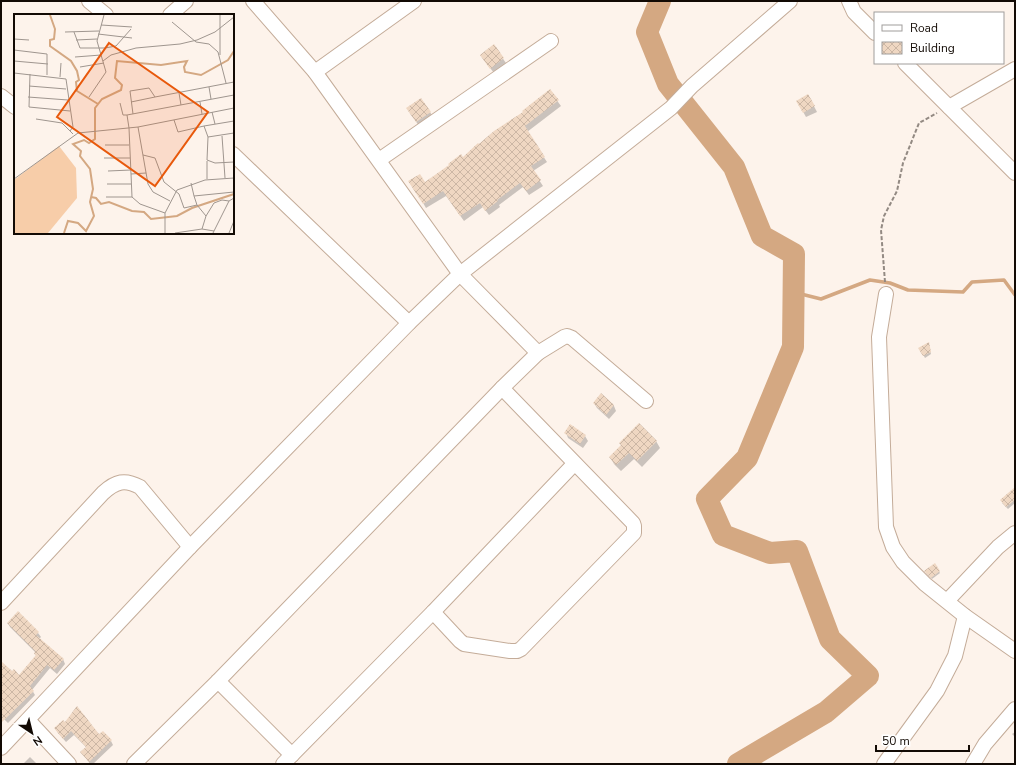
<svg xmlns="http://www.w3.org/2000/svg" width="1016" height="765" viewBox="0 0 1016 765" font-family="'Nunito Sans',sans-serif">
	<defs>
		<pattern id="building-cross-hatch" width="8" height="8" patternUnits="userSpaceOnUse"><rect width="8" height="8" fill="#efd7c2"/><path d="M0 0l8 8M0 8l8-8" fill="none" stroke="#ccb7a5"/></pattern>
	</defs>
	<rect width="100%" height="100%" fill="#fdf3eb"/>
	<g fill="#0003">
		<path d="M494 46 506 63 494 73 484 60Z"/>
		<path d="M550 91 561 106 527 132 547 162 533 171 543 186 529 195 523 187 499 205 500 207 489 215 483 207 464 221 446 196 426 208 410 181 425 183 463 158 524 113Z"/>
		<path d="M808 95 817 112 806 117 797 101Z"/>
		<path d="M430 112 433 117 419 126 410 113Z"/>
		<path d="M929 346 931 354 925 358 920 349Z"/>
		<path d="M601 395 614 406 616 411 609 419 597 408 594 403Z"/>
		<path d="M566 433 585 436 588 441 583 448 568 438Z"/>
		<path d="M656 441 660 448 642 467 634 459 621 471 614 464 610 457Z"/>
		<path d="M1015 499V503L1008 509 1002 503Z"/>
		<path d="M934 565 940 573 932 579 926 573Z"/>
		<path d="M18 613 38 633 41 637 39 639 63 659 65 664 57 674 50 668 32 690 35 695 8 723 1 716V662L19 677 36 656 35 654 36 653 10 627 8 623Z"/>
		<path d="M65 724 111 741 113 745 93 764H90L82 752 87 748 74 735 66 742 58 733 55 728Z"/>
		<path d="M1015 732V737L1012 734Z"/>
		<path d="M30 757 37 764H23Z"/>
	</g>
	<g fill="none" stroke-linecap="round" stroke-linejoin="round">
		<path stroke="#d4a882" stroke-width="3.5" d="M793 292 821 299 870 280 890 283 908 290 963 292 972 282 1004 280 1015 295"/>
		<path stroke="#d4a882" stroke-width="22" d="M660 1 647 32 668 84 734 167 762 236 794 254 793 347 747 458 707 499 723 535 770 553 797 551 830 639 868 676 826 712 738 764"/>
	</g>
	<g fill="url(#building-cross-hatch)">
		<path d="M494 44 504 58 490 69 480 55Z"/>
		<path d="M550 89 559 100 525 126 545 157 531 166 541 180 526 191 520 183 497 200 498 201 485 211 480 203 460 216 443 191 423 204 408 181 420 174 425 182 449 165 448 164 461 154 463 157 478 143 479 144 494 131 523 112 522 111Z"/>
		<path d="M808 94 815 106 803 113 796 101Z"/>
		<path d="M421 98 431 112 416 122 406 108Z"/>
		<path d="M929 342 931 352 923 356 918 348Z"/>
		<path d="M601 393 614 405 606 415 593 403Z"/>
		<path d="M639 423 657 441 637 461 629 453 616 465 609 457 621 445 619 443Z"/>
		<path d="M570 424 586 435 580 444 564 433Z"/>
		<path d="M1015 487V500L1006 507 1000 500Z"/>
		<path d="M935 563 940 571 931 578 924 571Z"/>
		<path d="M18 611 39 632 36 635 64 659 54 670 47 665 30 686 34 691 1 723V661L12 671 14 669 19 675 36 655 34 654 35 651 7 623Z"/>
		<path d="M77 706 99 734 103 731 112 740 89 762 80 752 86 747 71 731 63 739 54 728 63 720 65 722Z"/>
	</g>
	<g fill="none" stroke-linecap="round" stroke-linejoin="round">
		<g stroke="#c4ac99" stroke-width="16">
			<g id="minor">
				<path d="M89 1 106 15"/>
				<path d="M253 1 315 72 460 274 538 353 564 337 567 336 572 338 646 401"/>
				<path d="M849 1 854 12 875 33"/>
				<path d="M170 15 186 1"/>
				<path d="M905 63 1015 173"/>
				<path d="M315 72 414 1"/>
				<path d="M1 96 15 107"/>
				<path d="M949 107 1015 69"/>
				<path d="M233 154 409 323"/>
				<path d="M379 160 551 41"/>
				<path d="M886 294 879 337 886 527 893 547 903 562 925 584 965 616 1015 651"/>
				<path d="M947 601 998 547 1015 533"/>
				<path d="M1 603 103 493C116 481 125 479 140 487L190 547"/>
				<path d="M433 612 574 464"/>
				<path d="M218 681 292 755"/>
				<path d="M28 720 69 764"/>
				<path d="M1 748 190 547 409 323 460 274 671 108 692 86 790 1"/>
				<path d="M134 764 218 681 502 388 538 353"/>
				<path d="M283 764 433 612 460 641 464 644 510 651H517L521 649 634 533V526L633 523 502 388"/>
				<path d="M884 764 937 691 955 656 965 616"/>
				<path d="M973 764 985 744 1015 709"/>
			</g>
		</g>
		<path stroke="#938a83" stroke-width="2" stroke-dasharray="4 2" stroke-linecap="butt" d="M885 282 881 230 884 216 897 191 903 163 919 123 937 113"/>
		<use href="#minor" stroke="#fff" stroke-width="14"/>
	</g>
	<g transform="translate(14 14)">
		<rect width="220" height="220" fill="#fdf3eb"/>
		<path d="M45 132 62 154 63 184 34 219H0V166Z" fill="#f7cda9"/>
		<path fill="none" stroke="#d4a882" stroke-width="2" d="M36 1 41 15 40 25 36 26V32L57 47 63 57 65 66 62 68 63 77 84 90M77 183 82 184 87 190 95 188 118 197 130 198 137 205 163 202 178 194 220 180M50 219 54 207 64 209 72 217 80 202 76 188 79 175 76 155 66 142 67 137 59 130 70 126 75 129 81 125V94L88 85 107 76 108 71 101 64 103 47 147 51 173 47 170 53 171 58 187 61 214 46 220 37"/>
		<path fill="none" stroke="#9f968f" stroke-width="1" d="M158 8 182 28 195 30 204 38 212 69M87 11 118 13M51 18 85 17M60 18 66 34H91L102 32 117 15M84 20 118 24M0 25 15 26M62 26 83 25M0 36 33 40V61M206 41V1M61 43 87 41M0 47 34 50M89 47 97 41 122 34 166 30 183 26 201 18 220 3M66 53 90 49M0 59 52 65 59 113 56 117 59 120M16 60 15 93 56 97M46 63 47 49M15 72 52 75M195 73 197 85M165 79 167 91M14 83 54 86M75 83 92 58 83 27 90 1M117 88 141 83M186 88 188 100M106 89 109 101H113L115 114 118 183 126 190 151 199M198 98 201 110M119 100 116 77 135 74 141 83 220 68M113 101 220 81M22 105 48 109 56 117M160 106 164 118 190 112M220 107 190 112 194 123 220 119M124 113 134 170 139 178 156 187M208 122 211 164M194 123 193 146 201 149 220 148M91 131H115M129 141 141 144 150 168 165 180 170 194 183 191 180 182M90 144H116M193 147V165M94 157 117 156M117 160 132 159M0 165 64 119 124 113 220 94M177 169 180 182 220 178M93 170H117M92 183H118M183 191 192 202 188 215M192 202 200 189 208 186 215 187M200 217 215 187 220 184M151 219V199L163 176 191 166 220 164M161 219 188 215 200 217 199 219M215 219 220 207"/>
		<path fill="#e8590c" fill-opacity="0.15" stroke="#e8590c" stroke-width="2" d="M95 29 194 98 141 172 43 103Z"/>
		<rect width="220" height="220" fill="none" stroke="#120a04" stroke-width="2"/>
	</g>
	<rect width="1016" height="765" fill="none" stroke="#120a04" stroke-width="4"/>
	<rect x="874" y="12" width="130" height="52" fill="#ffffff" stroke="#a09d9b"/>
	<rect x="882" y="25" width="20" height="6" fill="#ffffff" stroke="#a09d9b"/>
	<text x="910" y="32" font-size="12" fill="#120a04">Road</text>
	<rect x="882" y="42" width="20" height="12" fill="url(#building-cross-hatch)" stroke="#a09d9b"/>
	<text x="910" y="52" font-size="12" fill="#120a04">Building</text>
	<g transform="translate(32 733) rotate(145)" stroke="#ffffff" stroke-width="3" paint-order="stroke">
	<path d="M0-3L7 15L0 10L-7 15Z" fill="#120a04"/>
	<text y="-6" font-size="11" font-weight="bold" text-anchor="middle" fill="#120a04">N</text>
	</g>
	<path d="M876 745v6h93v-6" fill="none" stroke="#120a04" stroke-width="2"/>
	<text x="882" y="745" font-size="12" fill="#120a04" stroke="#ffffff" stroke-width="3" paint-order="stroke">50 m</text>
</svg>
